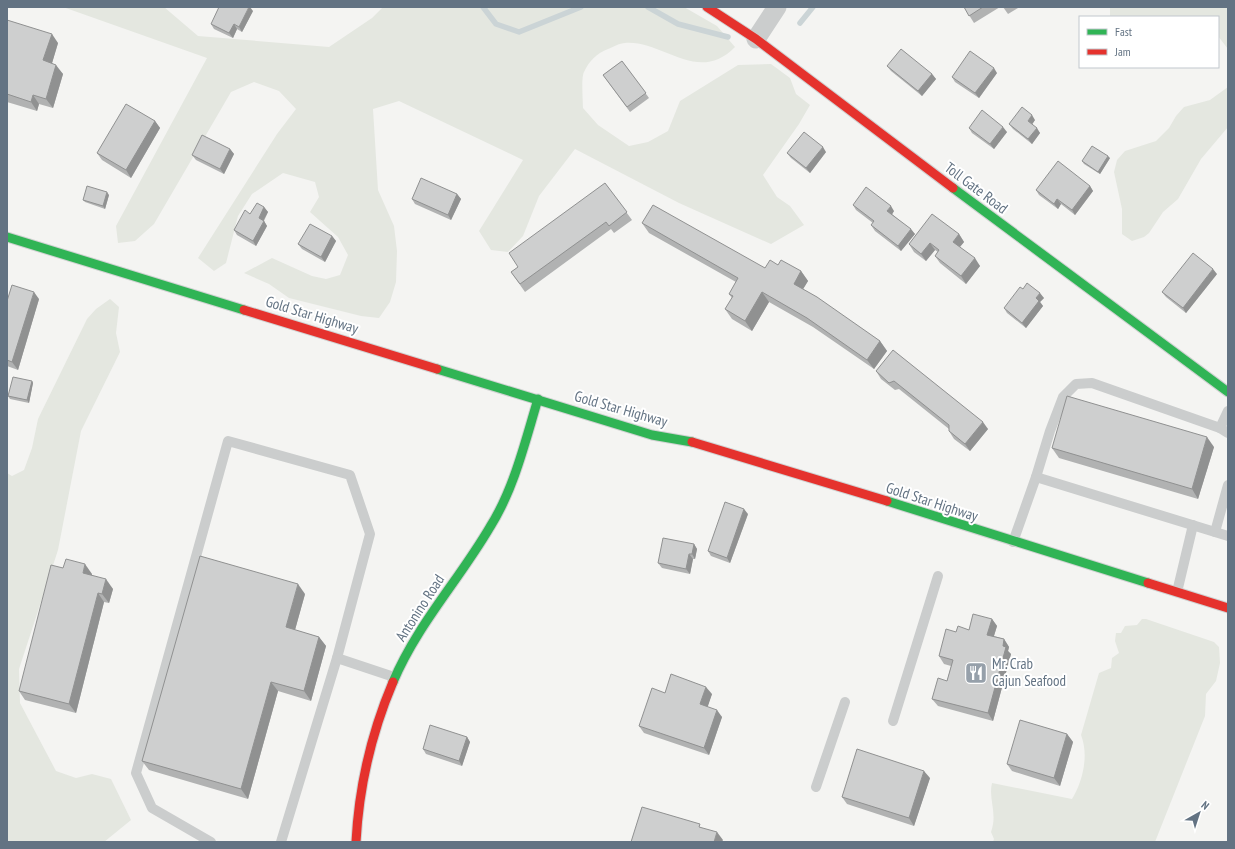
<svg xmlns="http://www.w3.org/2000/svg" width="1235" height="849" viewBox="0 0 1235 849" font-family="'PT Sans Narrow',sans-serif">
	<rect width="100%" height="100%" fill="#f4f4f2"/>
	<g fill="#e4e7e0">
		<path d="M63 7H164L198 36 329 47 372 18 383 7H684L717 26 735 47C698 85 663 40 625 43 620 43 613 47 608 49 597 53 589 61 584 72 581 78 583 100 583 108L598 125 629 146 648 142 668 131 680 101 738 65 771 64 790 78 796 94 810 105 799 124 763 175 777 197 790 206 804 225 771 244 679 203 575 149 539 196 523 236 508 252 491 250 479 231 523 160 399 101 373 109 378 190 394 226 397 251 396 282 390 302 379 318 361 316 289 298 269 284 244 273 272 258 312 276 326 279 340 275 348 255 338 237 310 212 319 197 315 182 283 173 252 194 238 216 226 263 214 271 198 258 277 134 296 109 279 91 254 82 231 92 154 224 135 241 118 243 116 226 207 58Z"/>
		<path d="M1110 7H1228V49L1218 36V17H1110Z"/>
		<path d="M1228 87V127L1201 159 1178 199 1163 212 1149 233 1144 237 1132 241 1122 234V209L1114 172 1117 160 1125 151 1156 141 1169 128 1176 116 1184 107 1210 100Z"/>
		<path d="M110 299 119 307 116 333 120 352 81 431 58 550 19 669 20 703 56 771 76 778 92 774 111 779 131 820 104 842H7V473L12 476 24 470 32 448 38 419 87 319 96 309Z"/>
		<path d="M1142 619H1146L1214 642 1219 647 1220 663 1216 681 1206 694 1205 716 1155 842H993L994 839 991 832C998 813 988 799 992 783L1072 799C1083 781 1089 755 1081 735L1099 673 1111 668 1112 658 1119 653 1115 641 1116 633H1121L1125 626 1137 625Z"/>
	</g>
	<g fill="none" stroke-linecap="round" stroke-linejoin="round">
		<g stroke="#cbd4d6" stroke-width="5.5">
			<path d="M483 7 496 24 519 32 581 7"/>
			<path d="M648 7 678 24 728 37"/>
			<path d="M800 23 813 7"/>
		</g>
		<g stroke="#d0d2d2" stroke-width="11">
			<g id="fast">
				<path d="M953 188 1228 392"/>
				<path d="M7 237 244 310"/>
				<path d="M437 369 652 435 692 442"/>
				<path d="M887 501 1148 583"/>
				<path d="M393 682C417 625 459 580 490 527 514 489 525 442 538 399"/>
			</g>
		</g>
		<g stroke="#d0d2d2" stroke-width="11">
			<g id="jam">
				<path d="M707 7 756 39 953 188"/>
				<path d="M244 310 437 369"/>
				<path d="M692 442 887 501"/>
				<path d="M1148 583 1228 608"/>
				<path d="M356 842C359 786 371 734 393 682"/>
			</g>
		</g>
		<g stroke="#cbcdcd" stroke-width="10">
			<path d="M1228 411 1220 428 1228 433"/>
			<path d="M1036 477 1228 536"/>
			<path d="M1215 532 1228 485"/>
			<path d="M1013 542 1036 477 1050 431 1063 397 1076 384 1092 383 1220 428"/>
			<path d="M1177 592 1193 525"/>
			<path d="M893 721 938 576"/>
			<path d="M816 787 845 702"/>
			<path d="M211 842 152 808 136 773 228 441 350 475 370 534 337 658"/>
			<path d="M281 842 337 658 394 677"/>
		</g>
		<path stroke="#cbcdcd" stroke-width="19" d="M756 39 777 7"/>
		<use href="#fast" stroke="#30b455" stroke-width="9"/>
		<use href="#jam" stroke="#e5322d" stroke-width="9"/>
	</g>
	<g fill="#b1b2b2">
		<path d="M964 7H1000L974 23Z"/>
		<path d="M1003 7H1017L1018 8 1008 14Z"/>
		<path d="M253 11 242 32 237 29 233 38 214 29 211 24Z"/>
		<path d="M7 20 58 43 52 63 63 74 53 108 39 104 37 111 7 102Z"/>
		<path d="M622 61 649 98 630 112 603 75Z"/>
		<path d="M887 66 932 74 936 79 922 96 891 71Z"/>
		<path d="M997 73 979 98 955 82 952 77Z"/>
		<path d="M1035 120 1032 124 1040 133 1032 144 1013 129 1009 124Z"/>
		<path d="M155 121 160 128 131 178 102 160 97 153Z"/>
		<path d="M969 128 1007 132 994 149 972 133Z"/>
		<path d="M230 149 234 154 224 174 196 160 192 155Z"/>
		<path d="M826 152 810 173 791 158 787 153Z"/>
		<path d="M1110 158 1100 174 1084 164 1082 161Z"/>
		<path d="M605 183 632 220 614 233 611 229 525 292 511 272 518 267Z"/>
		<path d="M1090 186 1093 191 1075 215 1061 204 1058 209 1039 195 1036 190Z"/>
		<path d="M457 194 461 199 451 220 415 204 412 199Z"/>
		<path d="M109 195 105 209 85 202 83 200Z"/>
		<path d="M853 205 894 211 892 214 915 234 901 251 875 231 871 225 873 223 856 210Z"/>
		<path d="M264 207 268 212 264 221 267 226 256 246 237 235 234 230 250 214Z"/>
		<path d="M642 223 765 268 778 265 801 271 808 281 803 289 880 341 887 351 874 369 813 327 769 302 752 331 732 319 725 309 732 298 729 294 736 282 649 233Z"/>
		<path d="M959 234 964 242 960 247 980 266 966 284 940 263 935 256 938 252 935 250 926 261 914 252 909 244Z"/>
		<path d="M332 236 336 241 325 262 302 249 298 244Z"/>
		<path d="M1217 274 1186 313 1166 297 1162 292Z"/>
		<path d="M1023 289 1044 298 1040 302 1043 306 1026 328 1007 313 1004 308Z"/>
		<path d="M39 299 18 370 7 366V301Z"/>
		<path d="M876 371 988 429 970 451 954 439 949 431V429L899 389 895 390 881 379Z"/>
		<path d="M32 381 33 383 29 403 10 399 8 396Z"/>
		<path d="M1214 447 1198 499 1059 458 1052 448Z"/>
		<path d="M748 514 730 563 711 556 708 551Z"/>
		<path d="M694 544 697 549 695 559H693L690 574 662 568 658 563Z"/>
		<path d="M63 568 92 574V575L113 589 109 603 104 602 76 713 25 700 19 691Z"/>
		<path d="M305 594 295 630 319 637 326 646 311 701 278 691 248 799 149 770 142 761Z"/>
		<path d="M992 619 997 626 994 636 1004 639 1009 647 1008 651 1011 654 993 721 938 706 932 699 947 681 951 666 944 664 939 656 956 632 969 630Z"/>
		<path d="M665 693 712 694 707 707 722 717 709 755 644 733 639 726Z"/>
		<path d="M1067 734 1073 742 1060 786 1012 771 1007 764Z"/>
		<path d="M467 737 470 742 462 766 426 754 423 749Z"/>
		<path d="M930 778 914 826 847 804 842 797Z"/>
	</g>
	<g fill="#909191">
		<path d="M249 7H250L253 11 242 32 239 27Z"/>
		<path d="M234 24 237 29 233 38 229 33Z"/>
		<path d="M52 34 58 43 50 70 43 60Z"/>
		<path d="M56 65 63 74 53 108 46 99Z"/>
		<path d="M994 68 997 73 979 98 975 93Z"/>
		<path d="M932 74 936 79 922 96 918 91Z"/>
		<path d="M33 95 39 104 37 111 31 102Z"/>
		<path d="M1032 115 1035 120 1031 126 1028 121Z"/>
		<path d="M155 121 160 128 131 178 126 170Z"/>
		<path d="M1003 127 1007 132 994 149 990 144Z"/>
		<path d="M1037 128 1040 133 1032 144 1028 139Z"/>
		<path d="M823 147 826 152 810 173 806 168Z"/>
		<path d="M230 149 234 154 224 174 220 169Z"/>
		<path d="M1108 156 1110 158 1100 174 1098 172Z"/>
		<path d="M1090 186 1093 191 1075 215 1072 210Z"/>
		<path d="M107 192 109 195 105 209 103 206Z"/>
		<path d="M457 194 461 199 451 220 448 215Z"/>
		<path d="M1057 199 1061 204 1058 209 1054 204Z"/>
		<path d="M891 206 894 211 891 216 887 211Z"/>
		<path d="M264 207 268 212 262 223 259 218Z"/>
		<path d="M264 221 267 226 256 246 253 241Z"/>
		<path d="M911 229 915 234 901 251 898 246Z"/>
		<path d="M959 234 964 242 958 249 953 242Z"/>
		<path d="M332 236 336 241 325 262 321 257Z"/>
		<path d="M930 243 935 250 926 261 921 254Z"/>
		<path d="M975 258 980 266 966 284 961 276Z"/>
		<path d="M1213 269 1217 274 1186 313 1183 308Z"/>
		<path d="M801 271 808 281 800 294 794 284Z"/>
		<path d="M34 292 39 299 18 370 12 362Z"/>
		<path d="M762 292 769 302 752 331 745 321Z"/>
		<path d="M1040 293 1044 298 1040 302 1043 306 1026 328 1022 323 1036 298Z"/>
		<path d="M880 341 887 351 874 369 867 360Z"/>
		<path d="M32 381 33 383 29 403 27 400Z"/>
		<path d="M983 422 988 429 970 451 965 444Z"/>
		<path d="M1207 437 1214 447 1198 499 1192 489Z"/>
		<path d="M744 509 748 514 730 563 727 558Z"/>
		<path d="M694 544 697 549 695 559 692 554Z"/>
		<path d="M689 554 693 559 690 574 686 569Z"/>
		<path d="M85 564 92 574 90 583 83 573Z"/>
		<path d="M106 579 113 589 109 603 102 594Z"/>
		<path d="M298 584 305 594 293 637 286 627Z"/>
		<path d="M98 593 104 602 76 713 69 704Z"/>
		<path d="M992 619 997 626 992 642 987 635Z"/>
		<path d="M319 637 326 646 311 701 304 691Z"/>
		<path d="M1004 639 1009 647 1008 651 1011 654 993 721 988 713Z"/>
		<path d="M271 682 278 691 248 799 241 789Z"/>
		<path d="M706 687 712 694 706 712 700 704Z"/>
		<path d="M717 710 722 717 709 755 704 748Z"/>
		<path d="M1067 734 1073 742 1060 786 1054 778Z"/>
		<path d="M467 737 470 742 462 766 459 761Z"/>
		<path d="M924 771 930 778 914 826 909 818Z"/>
		<path d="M717 832 723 840 722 842H714Z"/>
	</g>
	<g fill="#cecfcf" stroke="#909191">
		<path d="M219 7H249L239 27 234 24 229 33 211 24Z"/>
		<path d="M964 7H983L969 16Z"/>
		<path d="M7 20 52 34 43 60 56 65 46 99 33 95 31 102 7 94Z"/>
		<path d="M901 49 932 74 918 91 887 66Z"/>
		<path d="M970 51 994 68 975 93 952 77Z"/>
		<path d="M622 61 646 93 627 107 603 75Z"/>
		<path d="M126 104 155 121 126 170 97 153Z"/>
		<path d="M1022 107 1032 115 1028 121 1037 128 1028 139 1009 124Z"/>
		<path d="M982 110 1003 127 990 144 969 128Z"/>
		<path d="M804 132 823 147 806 168 787 153Z"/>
		<path d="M202 135 230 149 220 169 192 155Z"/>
		<path d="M1092 146 1108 156 1098 172 1082 161Z"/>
		<path d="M1058 161 1090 186 1072 210 1057 199 1054 204 1036 190Z"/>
		<path d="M421 178 457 194 448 215 412 199Z"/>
		<path d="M605 183 627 212 609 226 606 222 520 284 511 272 518 267 509 253Z"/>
		<path d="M87 186 107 192 103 206 83 200Z"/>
		<path d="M866 187 891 206 887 211 911 229 898 246 871 225 874 221 853 205Z"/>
		<path d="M257 203 264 207 259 218 264 221 253 241 234 230 245 210 250 214Z"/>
		<path d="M653 205 765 268 770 260 778 265 781 260 801 271 794 284 817 297 880 341 867 360 807 318 762 292 745 321 725 309 733 296 729 294 738 278 642 223Z"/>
		<path d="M932 214 959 234 953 242 975 258 961 276 935 256 939 250 930 243 921 254 909 244Z"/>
		<path d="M310 224 332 236 321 257 298 244Z"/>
		<path d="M1193 253 1213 269 1183 308 1162 292Z"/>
		<path d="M1027 283 1040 293 1036 298 1039 301 1022 323 1004 308 1020 287 1023 289Z"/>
		<path d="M12 285 34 292 12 362 7 360V301Z"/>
		<path d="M893 350 983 422 965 444 949 431V425L894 381 889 383 876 371Z"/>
		<path d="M13 377 32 381 27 400 8 396Z"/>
		<path d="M1067 396 1207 437 1192 489 1052 448Z"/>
		<path d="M725 502 744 509 727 558 708 551Z"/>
		<path d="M663 538 694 544 692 554H689L686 569 658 563Z"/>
		<path d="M200 556 298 584 286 627 319 637 304 691 271 682 241 789 142 761Z"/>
		<path d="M66 559 85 564 83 573 106 579 102 594 98 593 69 704 19 691 51 565 63 568Z"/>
		<path d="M973 614 992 619 987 635 1004 639 1003 646 1006 647 988 713 932 699 938 678 947 681 953 660 939 656 946 629 956 632 958 626 969 630Z"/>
		<path d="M671 674 706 687 700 704 717 710 704 748 639 726 652 688 665 693Z"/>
		<path d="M1020 720 1067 734 1054 778 1007 764Z"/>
		<path d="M430 725 467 737 459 761 423 749Z"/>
		<path d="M857 749 924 771 909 818 842 797Z"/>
		<path d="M642 807 700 824 699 827 717 832 714 842H631Z"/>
	</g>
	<defs>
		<g id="restaurant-square" transform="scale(1.15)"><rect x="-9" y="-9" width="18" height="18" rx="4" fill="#96a0aa" stroke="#fff"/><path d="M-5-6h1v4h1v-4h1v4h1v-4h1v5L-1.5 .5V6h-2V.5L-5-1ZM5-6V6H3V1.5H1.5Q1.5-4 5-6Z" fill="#fff"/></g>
	</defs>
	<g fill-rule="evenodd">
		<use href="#restaurant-square" x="976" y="673"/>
	</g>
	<g text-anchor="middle" stroke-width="4" stroke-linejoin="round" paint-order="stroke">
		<g font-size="15" fill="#637383" stroke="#fff">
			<text transform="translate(976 188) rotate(37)" y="5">Toll Gate Road</text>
			<text transform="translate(312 315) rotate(17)" y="5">Gold Star Highway</text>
			<text transform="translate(621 409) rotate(16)" y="5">Gold Star Highway</text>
			<text transform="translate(932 502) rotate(18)" y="5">Gold Star Highway</text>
			<text transform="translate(420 608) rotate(-57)" y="5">Antonino Road</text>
		</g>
		<g font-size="15" fill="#637383" stroke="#fff" text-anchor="start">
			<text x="992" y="669">Mr. Crab<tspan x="992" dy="17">Cajun Seafood</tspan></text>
		</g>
	</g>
	<rect width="1235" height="849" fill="none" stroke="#637383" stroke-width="16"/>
	<rect x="1079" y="16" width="140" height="52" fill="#ffffff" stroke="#c1c7cd"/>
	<rect x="1087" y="29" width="20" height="6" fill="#30b455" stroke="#c1c7cd"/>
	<text x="1115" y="36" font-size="12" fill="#637383">Fast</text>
	<rect x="1087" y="49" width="20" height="6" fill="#e5322d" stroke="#c1c7cd"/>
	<text x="1115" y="56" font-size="12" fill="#637383">Jam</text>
	<g transform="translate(1199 813) rotate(39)" stroke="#ffffff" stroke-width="3" paint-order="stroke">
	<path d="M0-3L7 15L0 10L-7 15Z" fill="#637383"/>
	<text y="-6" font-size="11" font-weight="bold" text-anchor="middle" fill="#637383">N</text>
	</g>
</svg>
